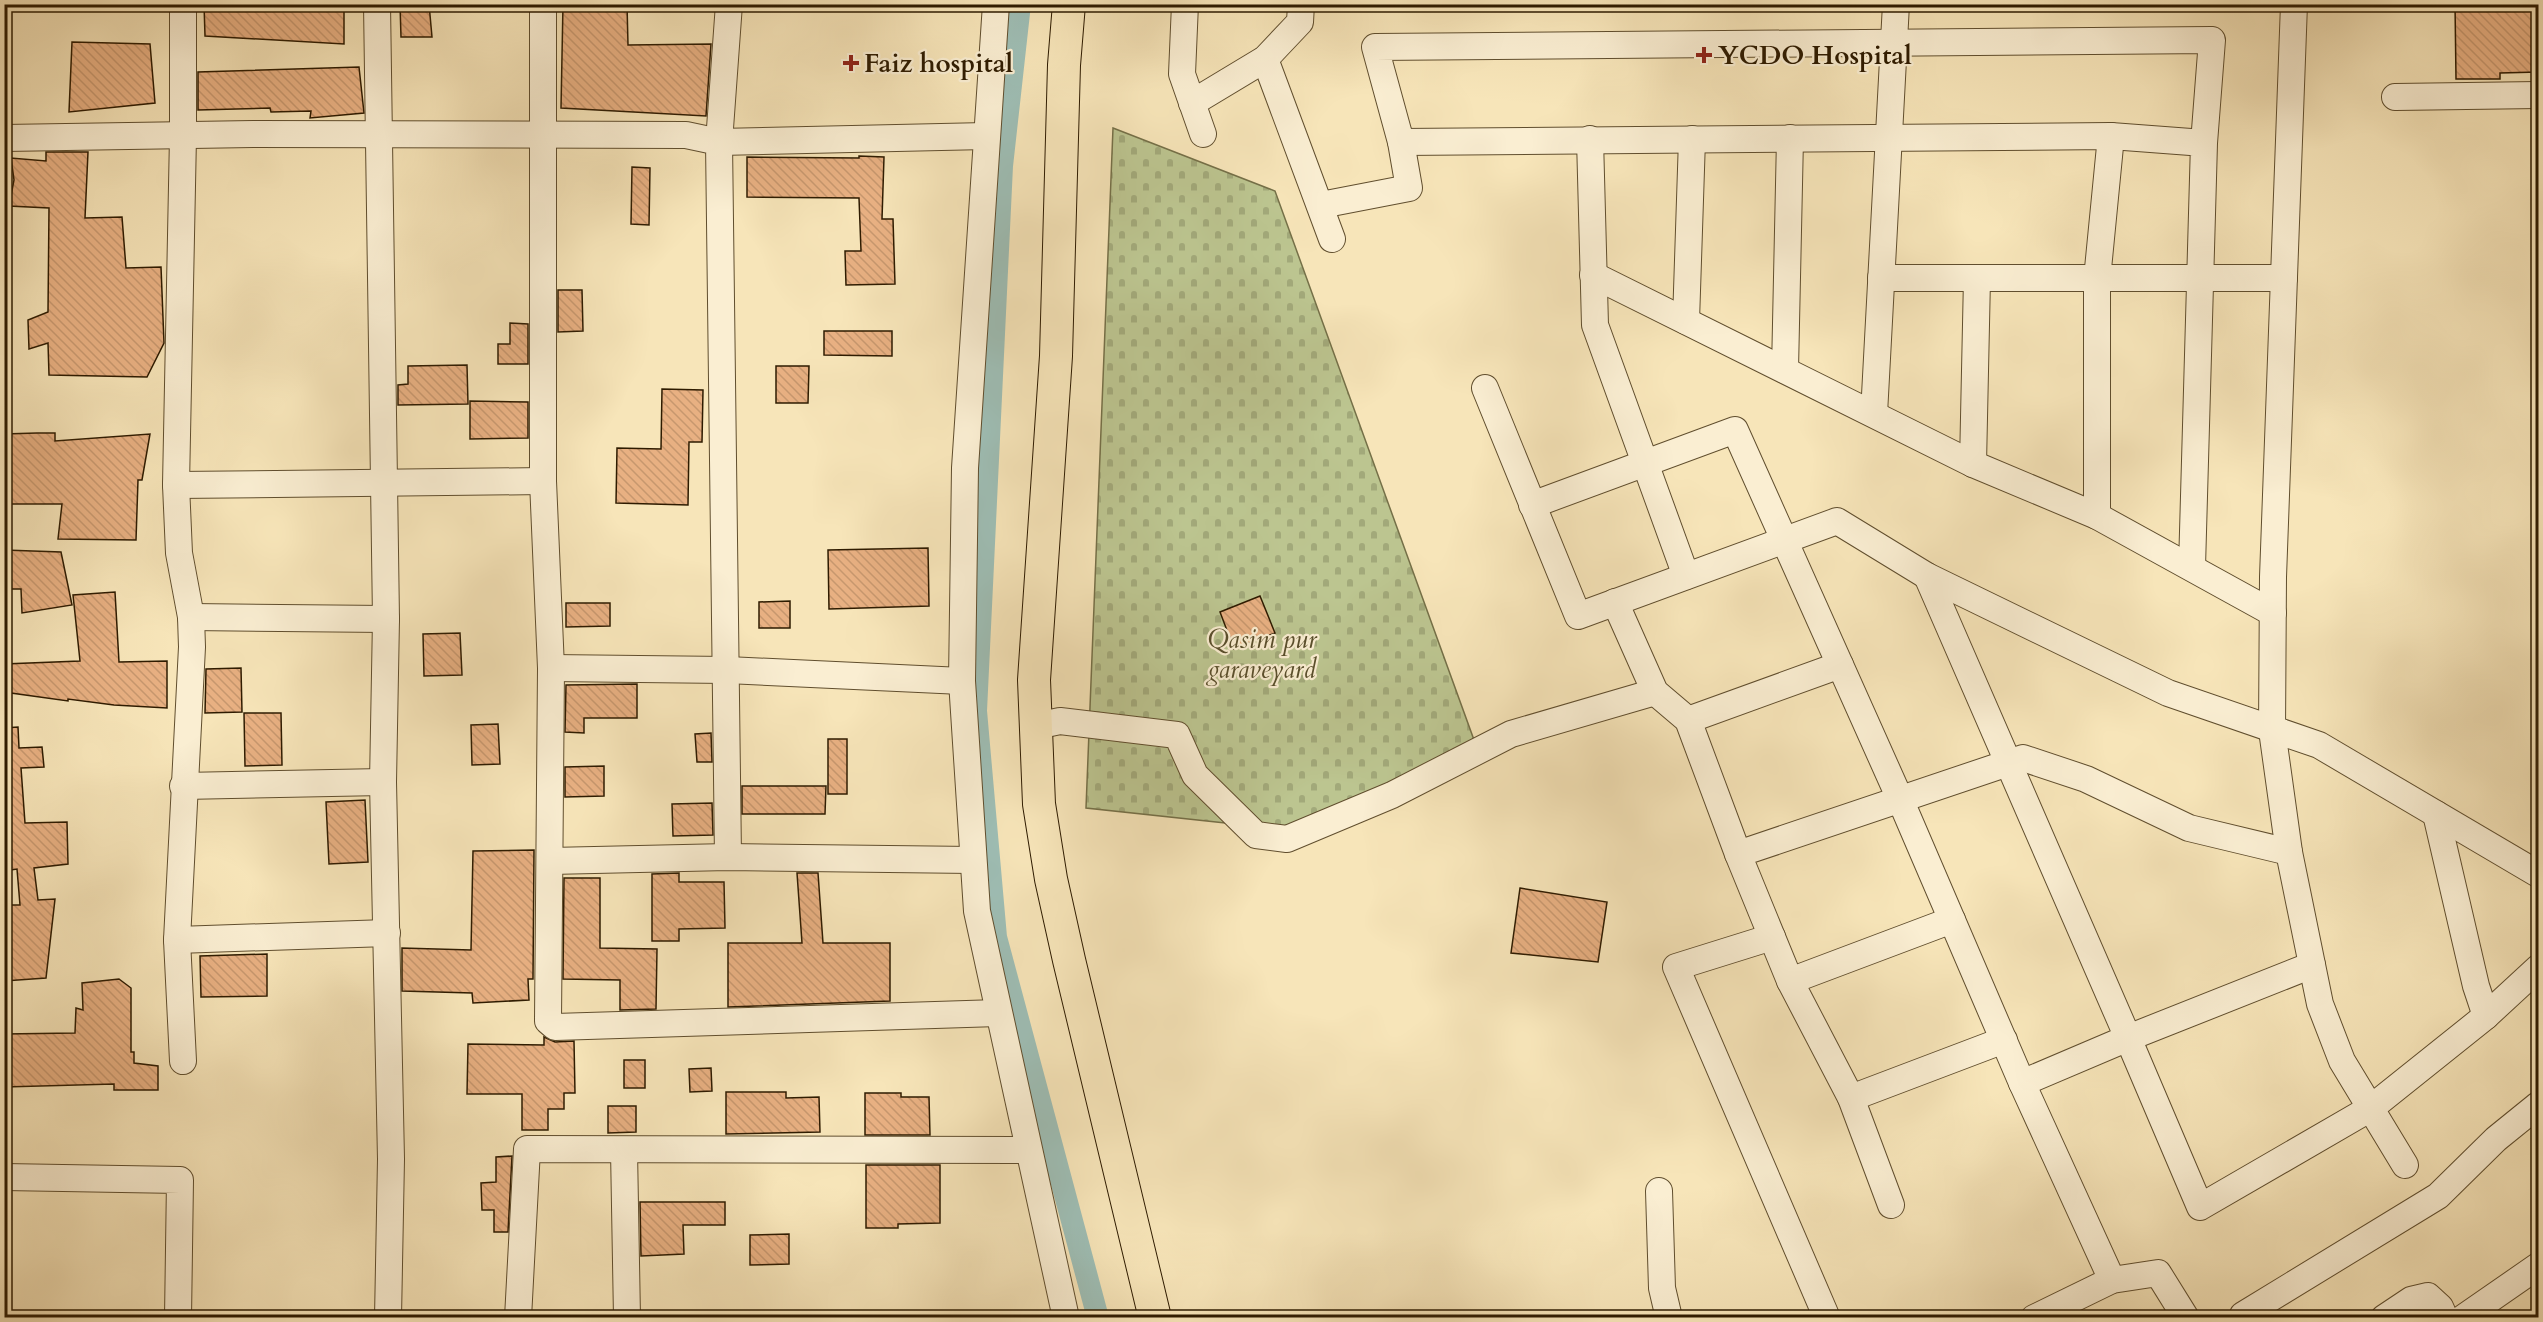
<svg xmlns="http://www.w3.org/2000/svg" width="2543" height="1322" viewBox="0 0 2543 1322" font-family="Cardo,serif">
	<defs>
		<pattern id="cemetery-stones" width="16" height="16" patternUnits="userSpaceOnUse" patternTransform="scale(1.5)"><rect width="16" height="16" fill="#bcc590"/><path d="M2 7V4a2 2 0 0 1 4 0v3zM10 15v-3a2 2 0 0 1 4 0v3z" fill="#a2a97a"/></pattern>
		<pattern id="building-back-hatch" width="6" height="6" patternUnits="userSpaceOnUse" patternTransform="scale(1.5)"><rect width="6" height="6" fill="#e8b082"/><path d="M-1 5l2 2M0 0l6 6M5-1l2 2" fill="none" stroke="#c7976e"/></pattern>
	</defs>
	<rect width="100%" height="100%" fill="#f7e5b9"/>
	<filter id="stains"><feTurbulence type="fractalNoise" baseFrequency=".00333" numOctaves="4"/><feColorMatrix values="0 0 0 0 .2 0 0 0 0 .09 0 0 0 0 .02 0 0 0 .5 -.17"/></filter>
	<radialGradient id="worn" r=".72"><stop offset=".6" stop-color="#630" stop-opacity="0"/><stop offset="1" stop-color="#630" stop-opacity=".3"/></radialGradient>
	<path fill="url(#cemetery-stones)" stroke="#757048" stroke-width="1.5" d="M1113 128 1275 191 1474 740 1310 832 1086 808Z"/>
	<g fill="none" stroke-linecap="round" stroke-linejoin="round">
		<path stroke="#9ebeb5" stroke-width="22" d="M1020 4 1002 166 976 711 996 937 1098 1318"/>
	</g>
	<g fill="url(#building-back-hatch)" stroke="#2e1b00" stroke-width="1.5">
		<path d="M204 4H273L344 10V44L205 36Z"/>
		<path d="M400 4H429L432 37H401Z"/>
		<path d="M563 4H627L628 45 711 44 706 116 561 108Z"/>
		<path d="M2455 4H2538V72L2500 73V79H2456Z"/>
		<path d="M72 42 150 44 155 103 69 112Z"/>
		<path d="M359 67 364 113 310 118 311 111 271 112 270 108 198 110V72Z"/>
		<path d="M46 152H88L85 218 122 217 126 268 161 267 164 343 147 377 49 375 48 343 29 349 28 320 48 312 49 208 9 206 14 180 11 158 46 161Z"/>
		<path d="M859 156 884 157 882 219H893L895 284 846 285 845 251H861L859 198 747 197V157L859 158Z"/>
		<path d="M632 167 650 168 649 225 631 224Z"/>
		<path d="M558 290H582L583 331 558 332Z"/>
		<path d="M510 323 528 324V364H498V344H510Z"/>
		<path d="M824 331H892V356L824 355Z"/>
		<path d="M467 365 468 404 398 405V385L408 384V366Z"/>
		<path d="M776 366H809L808 403H776Z"/>
		<path d="M662 389 703 390 702 442H689L688 505 616 503 617 448 661 449Z"/>
		<path d="M470 401 528 402V438L470 439Z"/>
		<path d="M37 433H55V441L150 434 142 480H138L136 540 58 539 62 504H8L4 434Z"/>
		<path d="M928 548 929 606 829 609 828 550Z"/>
		<path d="M4 550 61 552 72 605 22 613 21 589H4Z"/>
		<path d="M115 592 119 662 167 661V708L114 705 68 699V701L4 692V664L80 661 73 595Z"/>
		<path d="M1260 596 1275 633 1234 649 1220 612Z"/>
		<path d="M790 601V628H759V602Z"/>
		<path d="M566 603H610V626L566 627Z"/>
		<path d="M460 633 462 675 424 676 423 634Z"/>
		<path d="M241 668 242 712 205 713 206 669Z"/>
		<path d="M637 684V718H584V733L565 732 566 685Z"/>
		<path d="M244 713H281L282 765 245 766Z"/>
		<path d="M498 724 500 764 472 765 471 725Z"/>
		<path d="M18 727 19 748 42 747 44 767 21 768 25 823 67 822 68 864 34 868 38 900 55 899 46 978 4 981V905H20L17 869 4 871V728Z"/>
		<path d="M711 733 712 762H697L695 734Z"/>
		<rect x="828" y="739" width="19" height="55"/>
		<path d="M604 766V796L565 797V767Z"/>
		<path d="M742 786H826L825 814H742Z"/>
		<path d="M365 800 368 862 329 864 326 802Z"/>
		<path d="M712 803 713 835 673 836 672 804Z"/>
		<path d="M534 850 533 979H528L529 1000 473 1003 472 993 402 991V948L471 950 473 851Z"/>
		<path d="M679 873V882H724L725 928 679 929V941H652V874Z"/>
		<path d="M797 873H818L823 943H890V1001L728 1007V943H802Z"/>
		<path d="M564 878H600V948L657 949 656 1009 620 1010V980L563 979Z"/>
		<path d="M1520 888 1607 902 1598 962 1511 953Z"/>
		<path d="M267 954V996L201 997 200 956Z"/>
		<path d="M119 979 131 988V1052H134V1063L158 1066V1090H114V1084L4 1087V1034L75 1033 76 1008 83 1010 82 983Z"/>
		<path d="M544 1037 555 1042 574 1041 575 1093H564V1109H548V1130H522V1094H467L468 1044 544 1045Z"/>
		<rect x="624" y="1060" width="21" height="28"/>
		<path d="M711 1068 712 1091 690 1092 689 1069Z"/>
		<path d="M726 1092H786V1098L819 1097 820 1132 726 1134Z"/>
		<path d="M865 1093H901V1097H929L930 1135H865Z"/>
		<path d="M608 1106H636V1132L608 1133Z"/>
		<path d="M512 1156 508 1232H494V1210H482L481 1183 496 1182V1157Z"/>
		<path d="M866 1165H940V1223L898 1224V1228H866Z"/>
		<path d="M640 1202H725V1225H683L684 1254 641 1256Z"/>
		<path d="M789 1234V1264L750 1265V1235Z"/>
	</g>
	<g fill="none" stroke-linecap="round" stroke-linejoin="round">
		<g stroke="#604e2e" stroke-width="28">
			<g id="minor">
				<path d="M183 4V136L176 485 179 553 191 617 192 647 177 940 183 1061"/>
				<path d="M377 4 386 619 383 782 391 1159 388 1318"/>
				<path d="M543 4V481L551 668 548 1021 555 1027 998 1013"/>
				<path d="M729 4 719 142 986 136"/>
				<path d="M996 4 965 468 962 681 977 911 1066 1318"/>
				<path d="M1185 4 1182 74 1203 134"/>
				<path d="M2294 4 2273 577 2272 730 2289 852 2320 1004 2342 1061 2405 1165"/>
				<path d="M1265 59 1332 239"/>
				<path d="M2395 97 2538 95"/>
				<path d="M1192 103 1265 59 1300 22 1301 4"/>
				<path d="M4 138 253 134 686 135 719 142 728 857"/>
				<path d="M1590 139 1595 325 1686 576"/>
				<path d="M1321 205 1409 188 1401 142"/>
				<path d="M1593 275 1973 464 2097 516 2273 613"/>
				<path d="M1881 278H2284"/>
				<path d="M1686 321 1692 139"/>
				<path d="M1785 370 1790 138"/>
				<path d="M1485 388 1578 616 1837 521 1927 576 2168 693 2319 745 2538 874"/>
				<path d="M1874 414 1896 4"/>
				<path d="M1973 464 1977 278"/>
				<path d="M176 485 543 481"/>
				<path d="M1532 505 1735 430 1900 799 2022 1083 2128 1038 1927 576"/>
				<path d="M2097 516V279L2111 136"/>
				<path d="M2192 567 2204 143 2212 40 1375 47 1401 142 2111 136 2204 143"/>
				<path d="M1615 602 1655 692 1688 720 1738 854"/>
				<path d="M191 617 386 619"/>
				<path d="M551 668 727 670 962 681"/>
				<path d="M1688 720 1840 665"/>
				<path d="M1036 726 1060 721 1177 735 1195 775 1256 835 1287 839 1392 795 1511 734 1655 692"/>
				<path d="M183 786 383 782"/>
				<path d="M2436 814 2476 986 2486 1016"/>
				<path d="M550 861 728 857 973 860"/>
				<path d="M1772 937 1676 967 1827 1318"/>
				<path d="M177 940 387 933"/>
				<path d="M2312 965 2128 1038 2200 1207 2371 1108 2486 1016 2538 968"/>
				<path d="M1790 981 1952 920"/>
				<path d="M2022 1083 2112 1280"/>
				<path d="M1851 1098 2004 1040"/>
				<path d="M624 1150 627 1318"/>
				<path d="M4 1177 180 1180 178 1318"/>
				<path d="M1659 1191 1662 1288 1669 1318"/>
				<path d="M1891 1205 1851 1098 1790 981 1738 854 2023 758 2086 779 2189 828 2289 852"/>
				<path d="M2243 1315 2438 1196 2496 1139 2538 1105"/>
				<path d="M518 1318 527 1149 1028 1150"/>
				<path d="M2034 1318 2112 1280 2158 1273 2186 1318"/>
				<path d="M2384 1318 2411 1300 2428 1296 2440 1307 2445 1318"/>
				<path d="M2463 1318 2538 1266"/>
			</g>
		</g>
		<g stroke="#2e1b00" stroke-width="34">
			<path id="major" d="M1069 4 1064 65 1056 356 1034 680 1039 804 1051 879 1069 960 1155 1318"/>
		</g>
		<use href="#minor" stroke="#faeed2" stroke-width="26"/>
		<use href="#major" stroke="#f7e5b9" stroke-width="32"/>
	</g>
	<g fill="#8f2418" stroke="#faeed2" stroke-width="2">
		<path d="M1701 46h6v6h6v6h-6v6h-6v-6h-6v-6h6z"/>
		<path d="M848 54h6v6h6v6h-6v6h-6v-6h-6v-6h6z"/>
	</g>
	<g text-anchor="middle" stroke-width="4.5" stroke-linejoin="round" paint-order="stroke">
		<g font-size="26" font-weight="bold" fill="#2e1b00" stroke="#faeed2" text-anchor="start">
			<text x="1718" y="64">YCDO Hospital</text>
			<text x="864" y="72">Faiz hospital</text>
		</g>
		<g font-size="26" font-style="italic" fill="#594e2b" stroke="#faeed2">
			<text x="1262" y="648">Qasim pur<tspan x="1262" dy="30">garaveyard</tspan></text>
		</g>
	</g>
	<rect width="2543" height="1322" fill="none" stroke="#f7e5b9" stroke-width="24"/>
	<rect x="6" y="6" width="2531" height="1310" fill="none" stroke="#2e1b00" stroke-width="3"/>
	<rect x="12" y="12" width="2519" height="1298" fill="none" stroke="#2e1b00" stroke-width="1.5"/>
	<rect width="100%" height="100%" filter="url(#stains)"/>
	<rect width="100%" height="100%" fill="url(#worn)"/>
</svg>
